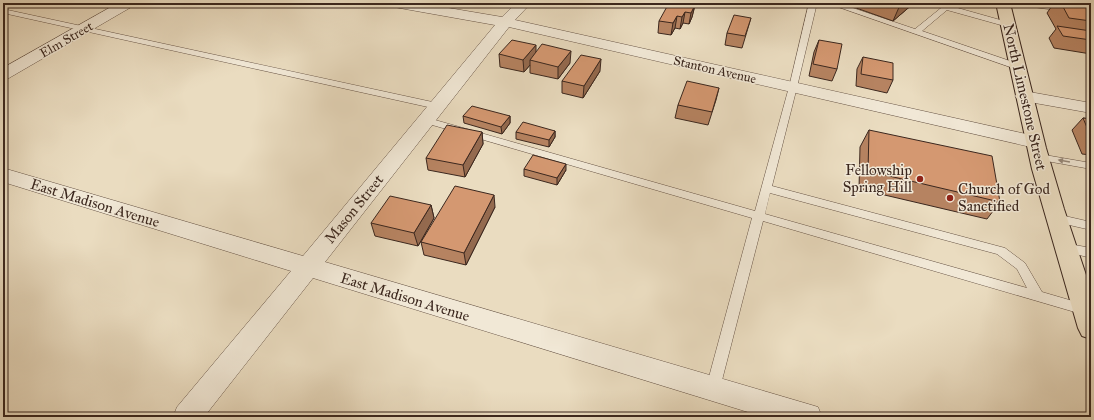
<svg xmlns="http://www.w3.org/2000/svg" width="1094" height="420" viewBox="0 0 1094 420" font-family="'IM FELL Great Primer',serif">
	<rect width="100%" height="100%" fill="#eadcc0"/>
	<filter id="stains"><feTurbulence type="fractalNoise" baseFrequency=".005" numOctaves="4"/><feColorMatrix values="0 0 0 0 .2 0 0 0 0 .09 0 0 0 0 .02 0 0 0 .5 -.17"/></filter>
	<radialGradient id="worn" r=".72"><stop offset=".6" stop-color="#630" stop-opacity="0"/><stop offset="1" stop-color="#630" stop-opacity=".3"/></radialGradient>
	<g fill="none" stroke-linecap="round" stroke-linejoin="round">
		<g stroke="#675446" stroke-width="1">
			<g id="service">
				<path d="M809 3H817L797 87 772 186 1005 248 1025 263 1042 292 1090 306 1091 309 1090 314 1085 315 763 221 720 388 718 393 713 395 708 393 706 388 752 218 422 122 420 120 422 118H428L755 211 789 87ZM770 193 997 254 1017 269 1027 288 765 214Z"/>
				<path d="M827 3H838L915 29 941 8 928 3H940L1011 23V27H1008L947 10 922 31 1019 64 1020 66 1019 68H1013Z"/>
				<path d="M1015 3H1035L1091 11V15L1019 5Z"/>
				<path d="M3 9 437 103 442 106 437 109 3 13Z"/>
				<path d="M1039 154 1091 163V169L1035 159 1034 157Z"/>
				<path d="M1056 214 1091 222V230L1052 221 1050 218 1052 215Z"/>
				<path d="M1064 243 1091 248V258L1060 250 1058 247 1060 244Z"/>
			</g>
		</g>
		<g stroke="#675446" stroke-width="1">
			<g id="minor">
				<path d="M118 3H135L133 6 9 78 3 80V68Z"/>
				<path d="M387 3H419L502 17 516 3H531L515 20 1035 136 1042 138 1044 142 1042 146 1035 148 509 27 325 262 808 404 818 407 822 417H764L313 278 204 417H173L177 407 291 271 3 182V168L303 256 495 25 394 7 389 6Z"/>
				<path d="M1024 91 1091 103V113L1018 100 1015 96 1018 92Z"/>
			</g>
		</g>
		<g stroke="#3b271e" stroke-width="2">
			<path id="primary" d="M996 3H1010L1046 148 1064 209 1091 290V339L1082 336 1078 328 1032 169Z"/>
		</g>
		<use href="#service" fill="#f1e8d6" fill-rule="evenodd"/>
		<use href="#minor" fill="#f1e8d6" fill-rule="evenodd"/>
		<use href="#primary" fill="#eadcc0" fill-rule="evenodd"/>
	</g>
	<g fill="#b68361" stroke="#3b271e">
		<path d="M842 3H914L893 21Z"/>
		<path d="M1054 3H1091V54L1054 48 1049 38 1056 29 1047 13Z"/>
		<path d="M695 5 692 17 689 24 683 23 680 29 675 28 671 35 658 33 659 21Z"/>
		<path d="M751 18 742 48 725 45 727 33Z"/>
		<path d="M819 40 837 69 832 81 809 76 814 52Z"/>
		<path d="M536 53 570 63 558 79 530 73V65L524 72 500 67 499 54Z"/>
		<path d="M863 57 893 80 887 93 856 86 857 69Z"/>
		<path d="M600 71 583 98 562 93V81Z"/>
		<path d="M719 88 716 100 708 125 675 118 678 105Z"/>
		<path d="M463 116H510V123L502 134 464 123Z"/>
		<path d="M1083 118 1091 119V155L1082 154 1072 130Z"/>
		<path d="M869 130 1000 202 987 219 859 189 860 147Z"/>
		<path d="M555 131V137L549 147 516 139V132Z"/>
		<path d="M482 132 483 144 465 177 428 170 426 158Z"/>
		<path d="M524 169 566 170 557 185 524 176Z"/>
		<path d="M431 205 434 218 418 246 375 236 371 223Z"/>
		<path d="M495 207 466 265 424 255 421 242Z"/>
	</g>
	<g fill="#946a4f" stroke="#3b271e">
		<path d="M902 3H914L893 21 900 5Z"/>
		<path d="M695 5 692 17 689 24 691 13Z"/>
		<path d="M685 12 683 23 680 29 682 17Z"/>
		<path d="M677 16 675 28 671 35 673 23Z"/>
		<path d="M536 45V57L530 60V65L524 72 523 60Z"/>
		<path d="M571 51 570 63 558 79V67Z"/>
		<path d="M601 59 600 71 583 98 584 86Z"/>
		<path d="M510 116V123L502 134 501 127Z"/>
		<path d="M555 131V137L549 147V140Z"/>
		<path d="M482 132 483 144 465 177 463 165Z"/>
		<path d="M566 164V170L557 185V178Z"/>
		<path d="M494 195 495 207 466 265 464 253Z"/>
		<path d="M431 205 434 218 418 246 414 233Z"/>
	</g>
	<g fill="#d49871" stroke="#3b271e">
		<path d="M669 3H682L695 5 691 13 685 12 682 17 677 16 673 23 659 21Z"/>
		<path d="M895 3H902L900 5Z"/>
		<path d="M1061 3H1091V21L1069 18Z"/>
		<path d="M734 15 751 18 745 36 727 33Z"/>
		<path d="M1057 26 1091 31V40L1063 36Z"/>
		<path d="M512 40 536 45 523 60 499 54Z"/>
		<path d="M819 40 842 44 837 69 813 64Z"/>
		<path d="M542 44 571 51 558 67 530 60Z"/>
		<path d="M581 55 601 59 584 86 562 81Z"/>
		<path d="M863 57 893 63V80L861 74Z"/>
		<path d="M687 81 719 88 712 112 678 105Z"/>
		<path d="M472 106 510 116 501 127 463 116Z"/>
		<path d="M1083 118 1091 119V137Z"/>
		<path d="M523 122 555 131 549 140 516 132Z"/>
		<path d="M447 125 482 132 463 165 426 158Z"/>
		<path d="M869 130 992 156 1000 202 868 171Z"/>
		<path d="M533 155 566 164 557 178 524 169Z"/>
		<path d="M455 186 494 195 464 253 421 242Z"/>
		<path d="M390 196 431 205 414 233 371 223Z"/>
	</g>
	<defs><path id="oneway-solid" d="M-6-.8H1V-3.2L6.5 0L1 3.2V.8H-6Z"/></defs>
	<use fill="#96887a" href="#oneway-solid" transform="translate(1064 161) rotate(-170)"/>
	<g fill="#8f2418" stroke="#f1e8d6" stroke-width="1.5">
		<circle cx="920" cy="179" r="4"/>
		<circle cx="950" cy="198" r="4"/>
	</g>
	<g text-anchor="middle" stroke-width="3" stroke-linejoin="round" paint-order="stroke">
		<g font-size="13" fill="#3b271e" stroke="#f1e8d6">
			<text transform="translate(66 39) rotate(-30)" y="5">Elm Street</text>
			<text transform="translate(715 69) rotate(13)" y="5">Stanton Avenue</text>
		</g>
		<g font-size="15" fill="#3b271e" stroke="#f1e8d6">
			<text transform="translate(1025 97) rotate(77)" y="5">North Limestone Street</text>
			<text transform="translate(95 203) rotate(17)" y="5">East Madison Avenue</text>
			<text transform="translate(354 209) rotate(-51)" y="5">Mason Street</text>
			<text transform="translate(405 297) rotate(17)" y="5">East Madison Avenue</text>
		</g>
		<g font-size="15" fill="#3b271e" stroke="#f1e8d6" text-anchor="end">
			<text x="912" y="175">Fellowship<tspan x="912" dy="17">Spring Hill</tspan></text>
			<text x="958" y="194" text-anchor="start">Church of God<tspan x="958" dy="17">Sanctified</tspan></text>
		</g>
	</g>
	<rect width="1094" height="420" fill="none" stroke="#eadcc0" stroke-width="16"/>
	<rect x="4" y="4" width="1086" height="412" fill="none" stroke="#3b271e" stroke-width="2"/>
	<rect x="8" y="8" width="1078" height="404" fill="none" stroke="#3b271e"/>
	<rect width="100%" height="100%" filter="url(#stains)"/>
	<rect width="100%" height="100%" fill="url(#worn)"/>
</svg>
